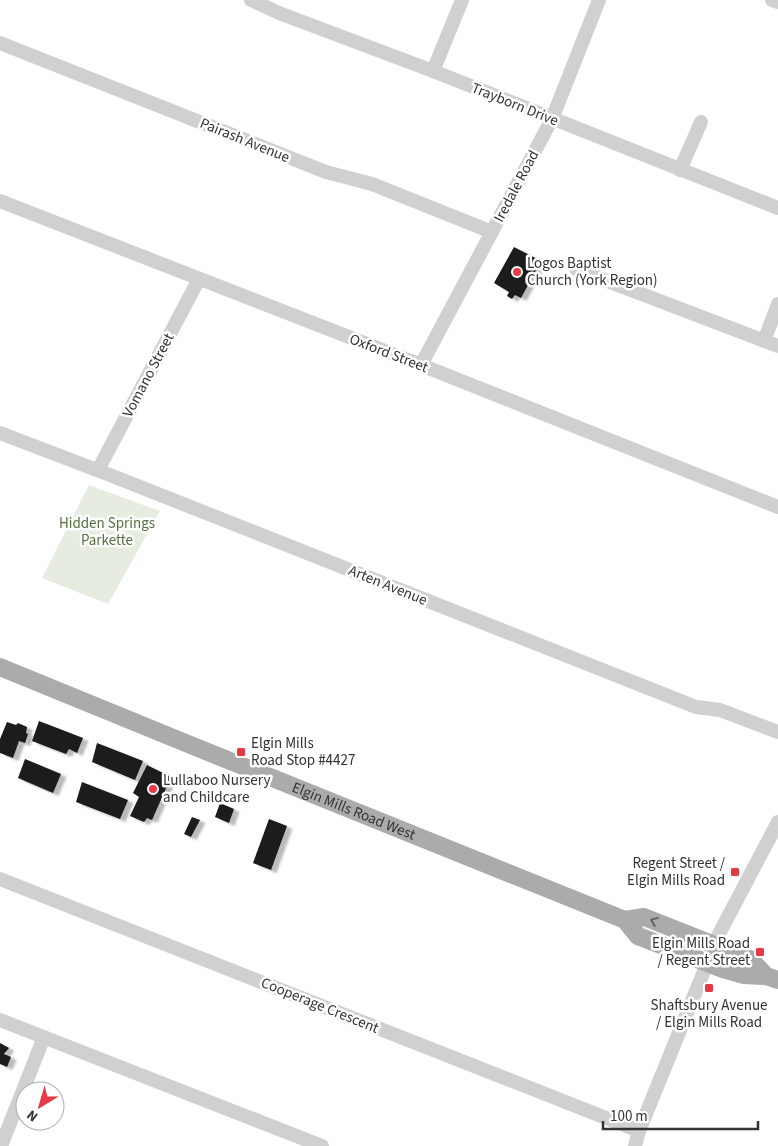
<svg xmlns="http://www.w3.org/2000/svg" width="778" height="1146" viewBox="0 0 778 1146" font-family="'Source Sans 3',sans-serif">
	<defs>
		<filter id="shadow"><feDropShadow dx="5.5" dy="3" stdDeviation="1" flood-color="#0004"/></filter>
	</defs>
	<rect width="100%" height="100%" fill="#fff"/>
	<path fill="#e6ecdf" d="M89 485 160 511 108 604 42 578Z"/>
	<g fill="#1a1a1a" filter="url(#shadow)">
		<path d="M514 247 541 261 521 298 515 295 512 299 507 296 509 292 494 283Z"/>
		<path d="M39 721 83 738 77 753 69 749 66 754 32 741Z"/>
		<path d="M7 722 16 725 18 723 27 727 26 733 28 734 25 743 19 741 13 758 0 753V739Z"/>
		<path d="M97 743 143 761 135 780 92 762Z"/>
		<path d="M25 759 61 774 53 793 18 778Z"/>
		<path d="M147 765 171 777 152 820 147 818 144 822 130 816 139 797 133 793Z"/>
		<path d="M82 782 128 800 120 819 76 802Z"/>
		<path d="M220 803 234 809 229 823 215 817Z"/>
		<path d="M192 817 200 820 191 837 184 834Z"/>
		<path d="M269 819 287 826 271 870 253 863Z"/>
		<path d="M0 1043 9 1048 4 1054 11 1057 7 1067 0 1064Z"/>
	</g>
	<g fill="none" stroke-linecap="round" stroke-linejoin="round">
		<g stroke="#d0d0d0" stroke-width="14">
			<path d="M251 0 279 13 433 71 778 208"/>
			<path d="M772 0 778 2"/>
			<path d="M0 43 326 172 372 184 492 232"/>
			<path d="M433 71 462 0"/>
			<path d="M680 170 701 122"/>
			<path d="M0 201 421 365 778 507"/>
			<path d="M576 269 778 346"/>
			<path d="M764 341 778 304"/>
			<path d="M421 365 552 119 599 0"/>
			<path d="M0 433 110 475 696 707 720 710 778 732"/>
			<path d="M98 470 199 279"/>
			<path d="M0 879 639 1131"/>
			<path d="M0 1020 322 1146"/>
			<path d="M1 1146 44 1037"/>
			<path d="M635 1146 639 1131 720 932 778 822"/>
		</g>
		<g stroke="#ababab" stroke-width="18">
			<path id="s1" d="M0 667 198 748 625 920 638 936 723 969 744 975 766 976 778 980"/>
			<path d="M625 920 644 917 730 951 750 959 766 976"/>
		</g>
	</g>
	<defs><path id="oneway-chevron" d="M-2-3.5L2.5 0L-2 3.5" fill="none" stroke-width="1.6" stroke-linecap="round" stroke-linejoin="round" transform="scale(1.25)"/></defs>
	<use stroke="#636363" href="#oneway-chevron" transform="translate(654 921) rotate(-158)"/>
	<g fill="#e63946" stroke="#fff" stroke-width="2">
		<circle cx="517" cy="272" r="5"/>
		<rect x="236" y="747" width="10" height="10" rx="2.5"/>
		<circle cx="153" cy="789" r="5"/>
		<rect x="730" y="867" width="10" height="10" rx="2.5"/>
		<rect x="755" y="947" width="10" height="10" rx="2.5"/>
		<rect x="704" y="983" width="10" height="10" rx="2.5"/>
	</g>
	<g text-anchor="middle" stroke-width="5" stroke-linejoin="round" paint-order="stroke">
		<g font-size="15" fill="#333" stroke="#fff">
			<text transform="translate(515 104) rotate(22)" y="5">Trayborn Drive</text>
			<text transform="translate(245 140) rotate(22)" y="5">Pairash Avenue</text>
			<text transform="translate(516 186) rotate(-62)" y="5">Iredale Road</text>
			<text transform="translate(389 353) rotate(21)" y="5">Oxford Street</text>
			<text transform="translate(148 375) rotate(-62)" y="5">Vomano Street</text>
			<text transform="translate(388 585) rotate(22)" y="5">Arten Avenue</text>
			<text dy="5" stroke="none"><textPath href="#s1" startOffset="382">Elgin Mills Road West</textPath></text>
			<text transform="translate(320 1005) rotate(22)" y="5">Cooperage Crescent</text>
		</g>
		<g font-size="15" fill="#333" stroke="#fff" text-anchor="start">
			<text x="527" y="268">Logos Baptist<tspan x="527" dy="17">Church (York Region)</tspan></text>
			<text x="251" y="748">Elgin Mills<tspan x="251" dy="17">Road Stop #4427</tspan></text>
			<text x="163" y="785">Lullaboo Nursery<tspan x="163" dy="17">and Childcare</tspan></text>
			<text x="725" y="868" text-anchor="end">Regent Street /<tspan x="725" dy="17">Elgin Mills Road</tspan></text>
			<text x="750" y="948" text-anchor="end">Elgin Mills Road<tspan x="750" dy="17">/ Regent Street</tspan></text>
			<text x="709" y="1010" text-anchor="middle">Shaftsbury Avenue<tspan x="709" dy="17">/ Elgin Mills Road</tspan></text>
		</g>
		<g font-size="15" fill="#56703f" stroke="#fff">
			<text x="107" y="528">Hidden Springs<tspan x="107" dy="17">Parkette</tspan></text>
		</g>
	</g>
	<g transform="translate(40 1106) rotate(218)"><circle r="24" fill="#ffffff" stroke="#adadad"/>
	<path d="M0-4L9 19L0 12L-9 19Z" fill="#e63946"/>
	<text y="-8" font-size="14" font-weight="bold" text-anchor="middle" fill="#333333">N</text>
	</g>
	<path d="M603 1121v8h155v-8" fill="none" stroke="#333333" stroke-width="2.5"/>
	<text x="610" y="1121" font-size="15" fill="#333333" stroke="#ffffff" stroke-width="4" paint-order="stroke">100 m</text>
</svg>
